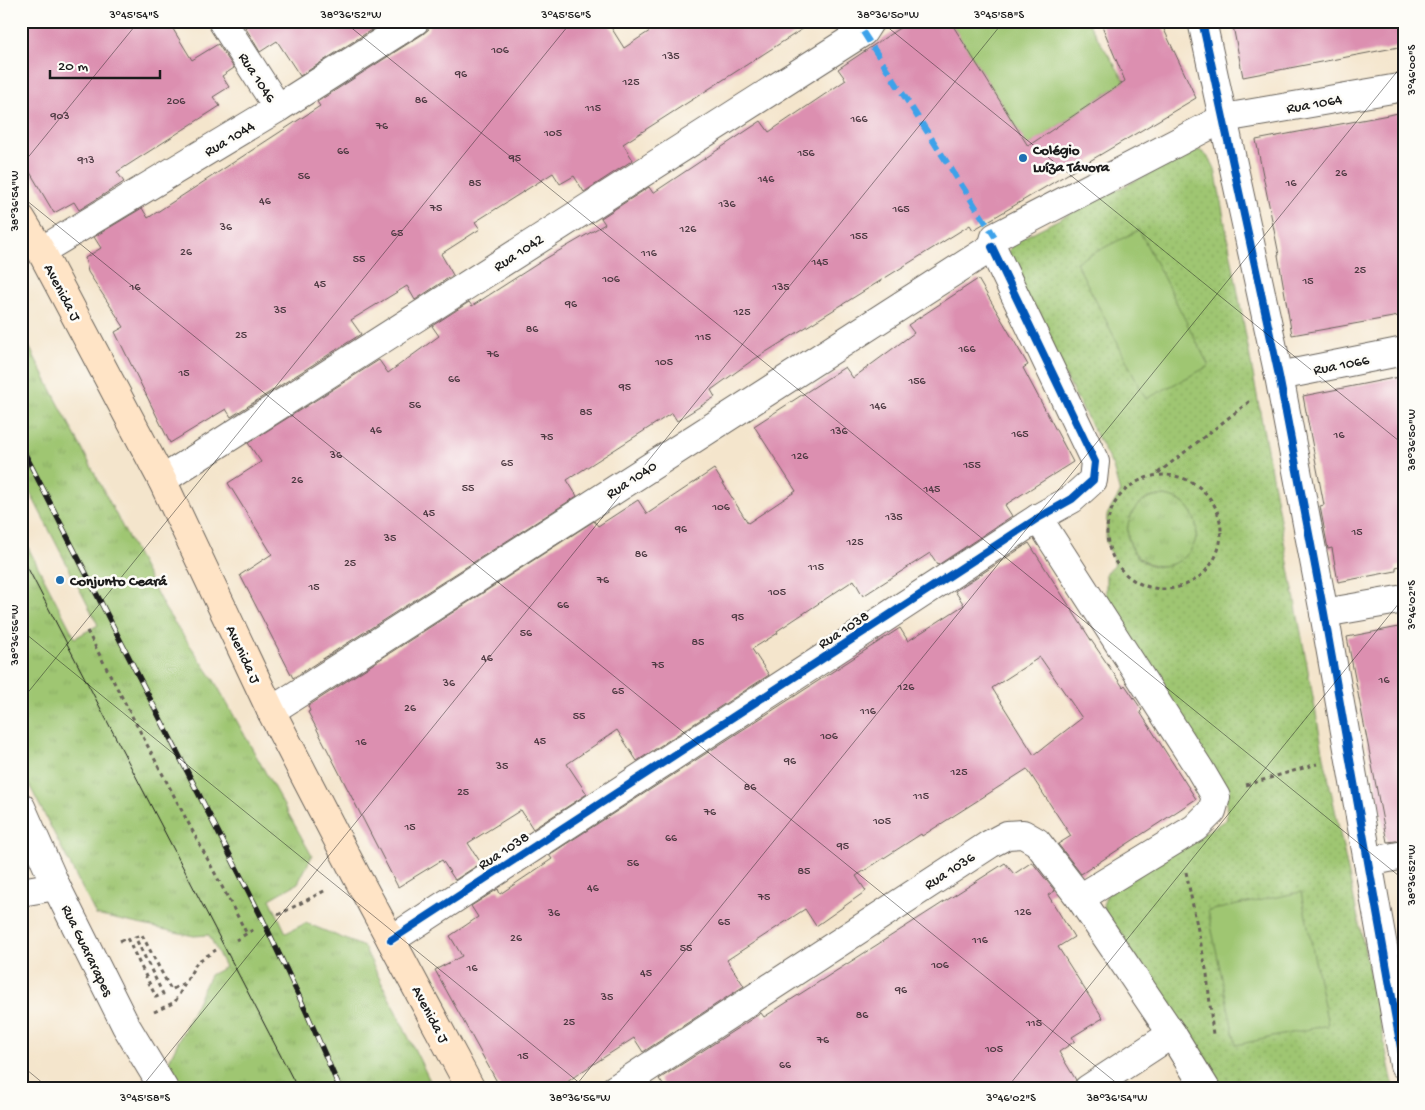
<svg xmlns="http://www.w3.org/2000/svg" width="1425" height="1110" viewBox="0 0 1425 1110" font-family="'Gochi Hand',sans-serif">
	<defs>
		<pattern id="grass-tufts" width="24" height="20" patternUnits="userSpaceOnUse" patternTransform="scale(1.25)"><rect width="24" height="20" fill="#9fc672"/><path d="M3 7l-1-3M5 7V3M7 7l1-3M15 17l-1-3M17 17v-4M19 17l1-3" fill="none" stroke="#88aa62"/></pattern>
		<pattern id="park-dots" width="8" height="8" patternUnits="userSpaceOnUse" patternTransform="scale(1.25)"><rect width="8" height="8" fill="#9fc672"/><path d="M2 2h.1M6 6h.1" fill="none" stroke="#88aa62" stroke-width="1.8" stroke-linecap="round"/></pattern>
	</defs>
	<rect width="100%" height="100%" fill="#fdfcf7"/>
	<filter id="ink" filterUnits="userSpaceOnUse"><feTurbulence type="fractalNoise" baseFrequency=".02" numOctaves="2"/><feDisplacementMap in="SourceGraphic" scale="10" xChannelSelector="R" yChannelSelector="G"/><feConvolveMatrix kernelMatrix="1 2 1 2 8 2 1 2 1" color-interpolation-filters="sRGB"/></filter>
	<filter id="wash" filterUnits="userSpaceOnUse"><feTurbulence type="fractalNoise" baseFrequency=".0096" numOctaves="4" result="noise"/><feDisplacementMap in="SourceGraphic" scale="20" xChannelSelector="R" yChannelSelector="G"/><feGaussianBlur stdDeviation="1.12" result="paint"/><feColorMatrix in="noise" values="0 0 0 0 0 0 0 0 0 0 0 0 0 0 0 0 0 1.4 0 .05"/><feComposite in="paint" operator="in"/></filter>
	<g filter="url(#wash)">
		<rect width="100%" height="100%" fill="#f4e5cc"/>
		<g fill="url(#grass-tufts)" stroke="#5e7147">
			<path d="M21 331 165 609 214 680 312 856 298 883 270 899 286 933 306 923 364 947 434 1089H184L169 1061 210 975 225 967 209 935 194 936 96 915 21 769V534L75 638 98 625 21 475Z"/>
			<circle cx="1162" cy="531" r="35"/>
		</g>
		<path fill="url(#park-dots)" stroke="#5e7147" fill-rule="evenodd" d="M1199 150C1207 155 1211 159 1215 169L1325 762 1394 1089H1215L1106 916 1103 905 1107 894 1227 819 1226 799 1106 611V572L1115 565 1106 541 1107 515 1120 493 1113 467 1007 265 1006 256 1014 242 1182 157ZM1165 496C1170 497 1176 499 1180 501 1197 512 1202 535 1190 551 1184 559 1177 563 1168 565 1127 575 1111 513 1150 498 1155 496 1161 497 1165 496Z"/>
		<g fill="#9fc672" stroke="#5e7147">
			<path d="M958 21H1087L1125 81 1028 146 952 25Z"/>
			<path d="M1139 230 1209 366 1146 399 1076 262Z"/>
			<path d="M1301 892 1328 1025 1236 1045 1208 911Z"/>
		</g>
		<g id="blocks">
			<g fill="#dc8fb0" fill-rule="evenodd">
				<path d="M21 21H168L192 60 218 44 234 68 222 76 229 87 213 97 220 106 117 172 124 182 79 210 74 202 54 213 21 157Z"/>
				<path d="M254 21H385L300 76 277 41 260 52 245 27Z"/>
				<path d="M430 21H607L624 48 665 21H815L623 144 633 160 584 192 574 176 560 184 553 173 475 222 480 229 441 254 453 275 415 300 407 286 351 320 361 334 231 417 226 409 170 443 115 332 124 327 88 272 85 258 101 248 94 237 142 208 148 218 320 106 317 102 423 34 429 29Z"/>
				<path d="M910 21H950L1028 146 1125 81 1100 21H1160L1196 98 973 230 970 225 750 362 711 390 715 397 677 421 672 413 567 480 577 496 293 678 240 575 272 554 228 483 261 462 248 443 379 360 388 373 439 336 432 326 469 302 472 306 545 259 605 224 601 218 649 187 653 193 761 121 769 132 846 80 838 69Z"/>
				<path d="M1232 21H1404V46L1243 77Z"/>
				<path d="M1404 112V315L1292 335 1278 255H1279L1256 140Z"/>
				<path d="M978 279 1028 365 1023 368 1073 462 1005 505 1012 516 938 565 930 553 863 596 854 580 777 631 778 633 752 649 769 675 637 761 617 730 567 764 587 794 533 829 521 810 468 843 481 863 455 880 442 860 398 887 308 712 310 711 308 706 594 521 598 526 638 500 647 514 714 469 748 523 796 491 754 426 845 367 853 378 914 333 908 325Z"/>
				<path d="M1404 376V565L1396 567V571L1338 582 1332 548 1328 549 1320 506 1324 505 1303 396Z"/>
				<path d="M1029 543 1091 640 1123 687 1125 685 1142 710 1140 712 1196 799 1081 874 1058 844 1071 836 1027 769 922 836 921 834 856 876 866 891 816 926 805 909 727 960 744 986 643 1052 634 1038 578 1074 558 1089H501L435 970 462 956 450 936 478 917 471 906 498 889 500 894 552 859 549 855 900 628 908 641 964 605 955 591ZM1040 657 1082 718 1034 755 992 688Z"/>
				<path d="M1404 626V840L1387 842 1347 637Z"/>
				<path d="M1032 862 1055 891 1048 895 1074 937 1058 947 1103 1018 1072 1037 1075 1041 1059 1052 1076 1080 1073 1089H666L659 1079 761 1013 764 1017 1005 863 1014 874Z"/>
			</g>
		</g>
	</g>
	<g filter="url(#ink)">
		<use href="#blocks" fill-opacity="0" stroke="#68625a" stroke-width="1"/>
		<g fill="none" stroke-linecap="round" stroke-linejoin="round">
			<g stroke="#68625a" stroke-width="30">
				<g id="street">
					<path d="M222 21 278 108"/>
					<path d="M1202 21 1279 376 1324 613 1404 1065"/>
					<path d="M992 247 995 237 1224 118 1404 87"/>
					<path d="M41 251 278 108 415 21"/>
					<path d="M1279 376 1404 351"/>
					<path d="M162 480 863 32 870 21"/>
					<path d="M1038 518 1199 768 1216 797 1212 811 1195 828 1080 898"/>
					<path d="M1324 613 1404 599"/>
					<path d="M271 711 992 247"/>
					<path d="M21 807 56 886 126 1026 164 1089"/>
					<path d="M1368 862 1404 855"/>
					<path d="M21 892 56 886"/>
					<path d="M391 940 1038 518 1072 499 1093 480 1095 462 992 247"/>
					<path d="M615 1089 990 844 1007 835 1023 834 1037 842 1080 898 1172 1034 1206 1089"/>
					<path d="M1088 1089 1172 1034"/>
				</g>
			</g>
			<g stroke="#68625a" stroke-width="30">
				<path id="secondary" d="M21 218 41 251 162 480 271 711 356 875 471 1089"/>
			</g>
			<g stroke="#68625a" stroke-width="3" stroke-dasharray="4 4" stroke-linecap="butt">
				<path d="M1158 473 1250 401"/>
				<circle cx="1164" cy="532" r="57"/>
				<path d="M87 631 247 934"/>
				<path d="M1246 785 1317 764"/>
				<path d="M1186 872 1207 974 1213 1035"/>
				<path d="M278 915 326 890"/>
				<path d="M236 940 256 928"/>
				<path d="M120 941 127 938 156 997 163 994 135 937 142 935 171 990 186 982"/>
				<path d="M154 1012 175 1002 197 962 216 950"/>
			</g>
			<use href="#street" stroke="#fff" stroke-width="28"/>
			<use href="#secondary" stroke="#ffe4c6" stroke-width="28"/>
			<path stroke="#1c1c1c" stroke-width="1" d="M21 555 298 1089"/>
			<g stroke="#1c1c1c" stroke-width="5.5">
				<path id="rail" d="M21 446 262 918 305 1009 340 1089"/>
			</g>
			<use href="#rail" stroke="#fdfcf7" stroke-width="4" stroke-dasharray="11" stroke-linecap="butt"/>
			<path stroke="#3da2ea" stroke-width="6" stroke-dasharray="12 6" stroke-linecap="butt" d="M863 32 995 237"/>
			<g stroke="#fdfcf7" stroke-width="11">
				<g id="cycleway">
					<path d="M1202 21 1279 376 1324 613 1404 1065"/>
					<path d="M391 940 1038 518 1072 499 1093 480 1095 462 992 247"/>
				</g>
			</g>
			<use href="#cycleway" stroke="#0057b8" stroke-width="8"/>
		</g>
	</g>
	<path fill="none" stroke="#1c1c1c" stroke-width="1" stroke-opacity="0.45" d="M343 21 1404 880M880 21 1404 445M21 166 139 21M21 196 1124 1089M21 630 587 1089M21 701 572 21M21 1065 50 1089M140 1089 1004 21M573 1089 1404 63M1006 1089 1404 597"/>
	<g fill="#1f6fb2" stroke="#fdfcf7" stroke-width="2">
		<circle cx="1023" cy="158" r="5"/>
		<circle cx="60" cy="580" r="5"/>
	</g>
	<g text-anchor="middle" stroke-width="5" stroke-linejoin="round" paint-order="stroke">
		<g font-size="12" fill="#4c3941">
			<text x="500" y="53">106</text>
			<text x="671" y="59">135</text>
			<text x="461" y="77">96</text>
			<text x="631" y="85">125</text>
			<text x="421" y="103">86</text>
			<text x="176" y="104">206</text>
			<text x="593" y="111">115</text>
			<text x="60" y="119">903</text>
			<text x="859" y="122">166</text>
			<text x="382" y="129">76</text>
			<text x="553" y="136">105</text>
			<text x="343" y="154">66</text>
			<text x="806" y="156">156</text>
			<text x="515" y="161">95</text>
			<text x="86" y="163">913</text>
			<text x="1341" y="176">26</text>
			<text x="304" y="179">56</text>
			<text x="766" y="182">146</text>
			<text x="475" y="186">85</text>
			<text x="1291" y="186">16</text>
			<text x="265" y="204">46</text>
			<text x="727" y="207">136</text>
			<text x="436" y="211">75</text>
			<text x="901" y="212">165</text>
			<text x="226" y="230">36</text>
			<text x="688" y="232">126</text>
			<text x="397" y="236">65</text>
			<text x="859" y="239">155</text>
			<text x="186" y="255">26</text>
			<text x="649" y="256">116</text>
			<text x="359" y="262">55</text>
			<text x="820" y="265">145</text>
			<text x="1360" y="273">25</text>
			<text x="611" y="282">106</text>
			<text x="1308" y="284">15</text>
			<text x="320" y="287">45</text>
			<text x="135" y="290">16</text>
			<text x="781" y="290">135</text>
			<text x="571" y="307">96</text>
			<text x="280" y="313">35</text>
			<text x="742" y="315">125</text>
			<text x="532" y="332">86</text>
			<text x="241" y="338">25</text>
			<text x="703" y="340">115</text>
			<text x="967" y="352">166</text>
			<text x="493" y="357">76</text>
			<text x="664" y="365">105</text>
			<text x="184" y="376">15</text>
			<text x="454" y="382">66</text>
			<text x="917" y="384">156</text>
			<text x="625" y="390">95</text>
			<text x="415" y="408">56</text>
			<text x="878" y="409">146</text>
			<text x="586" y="415">85</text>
			<text x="376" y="433">46</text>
			<text x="839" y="434">136</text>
			<text x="1020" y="437">165</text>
			<text x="1339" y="438">16</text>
			<text x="547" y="440">75</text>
			<text x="336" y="458">36</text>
			<text x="800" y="459">126</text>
			<text x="507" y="466">65</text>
			<text x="972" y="468">155</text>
			<text x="297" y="483">26</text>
			<text x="468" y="491">55</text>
			<text x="932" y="492">145</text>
			<text x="721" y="510">106</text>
			<text x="429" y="516">45</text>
			<text x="894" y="520">135</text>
			<text x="681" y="532">96</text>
			<text x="1357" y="535">15</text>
			<text x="390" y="541">35</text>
			<text x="855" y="545">125</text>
			<text x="641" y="557">86</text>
			<text x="350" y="566">25</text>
			<text x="816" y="570">115</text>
			<text x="603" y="583">76</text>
			<text x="314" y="590">15</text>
			<text x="777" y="595">105</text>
			<text x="563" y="608">66</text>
			<text x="738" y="620">95</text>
			<text x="526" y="636">56</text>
			<text x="698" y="645">85</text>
			<text x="487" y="661">46</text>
			<text x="658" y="668">75</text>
			<text x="1384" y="683">16</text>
			<text x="449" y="686">36</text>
			<text x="906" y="690">126</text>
			<text x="618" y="694">65</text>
			<text x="410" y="711">26</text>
			<text x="868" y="714">116</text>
			<text x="579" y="719">55</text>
			<text x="829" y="739">106</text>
			<text x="540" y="744">45</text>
			<text x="361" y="745">16</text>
			<text x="790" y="764">96</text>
			<text x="502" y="769">35</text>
			<text x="959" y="775">125</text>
			<text x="750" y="790">86</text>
			<text x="463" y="795">25</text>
			<text x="921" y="799">115</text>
			<text x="710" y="815">76</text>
			<text x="882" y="824">105</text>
			<text x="410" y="830">15</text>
			<text x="671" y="841">66</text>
			<text x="843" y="849">95</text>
			<text x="633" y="866">56</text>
			<text x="804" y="874">85</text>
			<text x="593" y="891">46</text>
			<text x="764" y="900">75</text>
			<text x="1023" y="915">126</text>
			<text x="554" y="916">36</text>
			<text x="724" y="925">65</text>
			<text x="516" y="941">26</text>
			<text x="980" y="943">116</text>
			<text x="686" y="951">55</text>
			<text x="940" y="968">106</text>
			<text x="472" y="971">16</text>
			<text x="646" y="976">45</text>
			<text x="901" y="993">96</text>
			<text x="607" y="1000">35</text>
			<text x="862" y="1018">86</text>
			<text x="569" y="1025">25</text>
			<text x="1034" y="1026">115</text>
			<text x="823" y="1043">76</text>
			<text x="994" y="1052">105</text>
			<text x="523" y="1059">15</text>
			<text x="785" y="1068">66</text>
		</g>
		<g font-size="15" fill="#1c1c1c" stroke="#fdfcf7">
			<text transform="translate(258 77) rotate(57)" y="5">Rua 1046</text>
			<text transform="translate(1314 103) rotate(-10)" y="5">Rua 1064</text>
			<text transform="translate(229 138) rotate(-31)" y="5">Rua 1044</text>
			<text transform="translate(518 252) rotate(-33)" y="5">Rua 1042</text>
			<text transform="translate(63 292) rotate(62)" y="5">Avenida J</text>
			<text transform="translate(1341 364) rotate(-11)" y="5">Rua 1066</text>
			<text transform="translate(631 479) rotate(-33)" y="5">Rua 1040</text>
			<text transform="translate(843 629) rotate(-33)" y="5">Rua 1038</text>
			<text transform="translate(244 654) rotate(65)" y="5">Avenida J</text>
			<text transform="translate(503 850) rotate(-33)" y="5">Rua 1038</text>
			<text transform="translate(949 870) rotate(-33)" y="5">Rua 1036</text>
			<text transform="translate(88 950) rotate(64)" y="5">Rua Guararapes</text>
			<text transform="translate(431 1014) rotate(62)" y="5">Avenida J</text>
		</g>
		<g font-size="15" font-weight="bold" fill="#1c1c1c" stroke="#fdfcf7" text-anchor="start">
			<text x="1033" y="154">Colégio<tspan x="1033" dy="17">Luíza Távora</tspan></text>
			<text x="70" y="585">Conjunto Ceará</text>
		</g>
	</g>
	<rect width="1425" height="1110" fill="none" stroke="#fdfcf7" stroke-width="55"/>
	<path d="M50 70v8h110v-8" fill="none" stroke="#1c1c1c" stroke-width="2.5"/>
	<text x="58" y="70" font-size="15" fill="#1c1c1c" stroke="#fdfcf7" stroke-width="4" paint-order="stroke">20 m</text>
	<rect x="28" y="28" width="1370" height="1054" fill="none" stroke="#1c1c1c" stroke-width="2"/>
	<g font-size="12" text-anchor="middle" fill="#1c1c1c">
		<text x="134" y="18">3°45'54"S</text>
		<text x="351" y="18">38°36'52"W</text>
		<text x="566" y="18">3°45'56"S</text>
		<text x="888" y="18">38°36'50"W</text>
		<text x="999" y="18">3°45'58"S</text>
		<text transform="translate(1411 70) rotate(-90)" y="4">3°46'00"S</text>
		<text transform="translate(14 201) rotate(-90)" y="4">38°36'54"W</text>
		<text transform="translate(1411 440) rotate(-90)" y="4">38°36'50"W</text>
		<text transform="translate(1411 605) rotate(-90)" y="4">3°46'02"S</text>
		<text transform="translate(14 635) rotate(-90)" y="4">38°36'56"W</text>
		<text transform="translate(1411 875) rotate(-90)" y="4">38°36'52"W</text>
		<text x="145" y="1101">3°45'58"S</text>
		<text x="580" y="1101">38°36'56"W</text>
		<text x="1011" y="1101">3°46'02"S</text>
		<text x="1117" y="1101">38°36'54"W</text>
	</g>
</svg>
